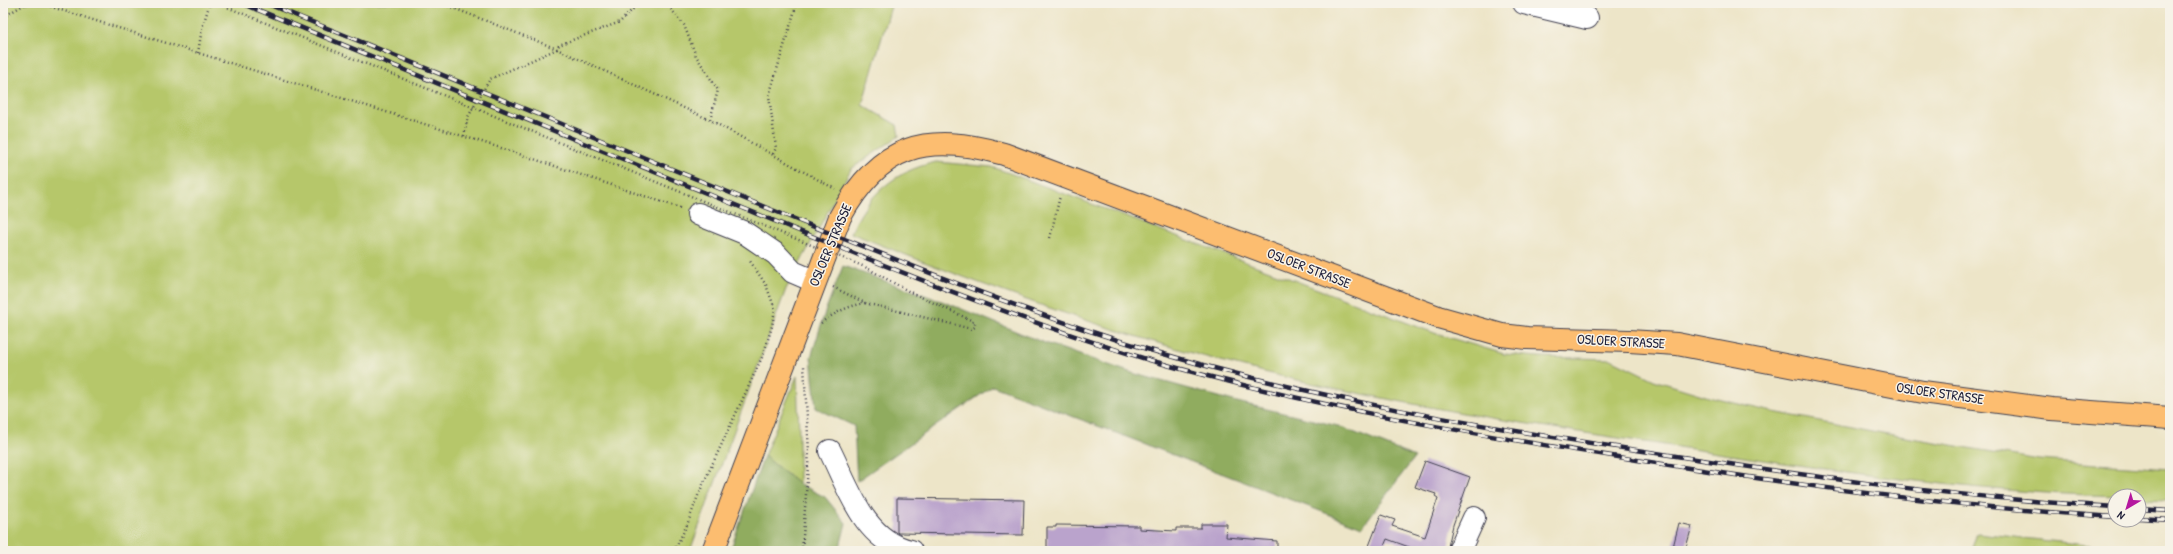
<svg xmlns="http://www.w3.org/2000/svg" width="2173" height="554" viewBox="0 0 2173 554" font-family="'Patrick Hand',sans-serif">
	<rect width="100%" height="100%" fill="#f7f3e8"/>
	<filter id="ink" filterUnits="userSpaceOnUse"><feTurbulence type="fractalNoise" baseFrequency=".025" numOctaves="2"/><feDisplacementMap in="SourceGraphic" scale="8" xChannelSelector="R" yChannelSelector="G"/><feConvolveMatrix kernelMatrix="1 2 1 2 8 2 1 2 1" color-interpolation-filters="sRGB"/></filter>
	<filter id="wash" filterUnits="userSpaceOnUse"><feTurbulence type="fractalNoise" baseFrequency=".012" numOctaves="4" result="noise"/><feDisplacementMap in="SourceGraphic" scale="16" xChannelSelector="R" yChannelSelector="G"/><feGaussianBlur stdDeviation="0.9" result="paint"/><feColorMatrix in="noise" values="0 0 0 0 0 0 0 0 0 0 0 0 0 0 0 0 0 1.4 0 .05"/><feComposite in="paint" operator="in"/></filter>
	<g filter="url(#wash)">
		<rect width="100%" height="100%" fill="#ede5c8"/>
		<g fill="#b6c76b" stroke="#6c7453">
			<path d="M3 3H892L862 105 897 125 899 136 851 169 786 289 690 551H3Z"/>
			<path d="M936 162 992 167 1012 174 1437 334 1504 354 1539 357 1611 359 1654 380 1709 397 1768 411 1882 433 2039 460 2170 469V500L2139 499V496C1995 496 1842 472 1698 450 1538 426 1378 403 1221 361 1095 327 972 282 851 233 868 194 895 171 936 162Z"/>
			<path d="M797 376 799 433V484L764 456Z"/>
			<path d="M1977 533 2142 551H1971Z"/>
		</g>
		<g fill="#90ac5f" stroke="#59674d">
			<path d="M843 266 947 303 1042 342 1132 373 1237 402 1338 426 1415 457 1362 527 993 386 857 481 854 426 816 408 811 357 826 309Z"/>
			<path d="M764 456 799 484 825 497 846 523 839 551H730Z"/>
		</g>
		<g id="blocks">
			<g fill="#baa3cc">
				<path d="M1425 461 1470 477 1453 525 1447 551H1420L1387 539 1382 551H1367L1381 515 1395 520 1392 526 1425 537 1438 498 1435 496 1436 494 1415 487Z"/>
				<path d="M897 498 1024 500 1023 535 898 533 897 532Z"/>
				<path d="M1679 523 1692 526 1685 551H1672Z"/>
				<path d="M1201 524H1227L1226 537 1277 541V551L1047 550V527H1056V525L1139 526V529L1176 531V528H1201Z"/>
			</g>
		</g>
	</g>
	<g filter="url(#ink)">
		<use href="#blocks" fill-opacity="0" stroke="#403f50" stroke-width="1"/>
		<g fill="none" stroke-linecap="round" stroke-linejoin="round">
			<g stroke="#403f50" stroke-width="24">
				<g id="minor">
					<path d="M1524 3 1587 18"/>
					<path d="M698 214 745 233 776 254 793 272 814 281"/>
					<path d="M830 451C849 489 864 541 911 551"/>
					<path d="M1459 551 1474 518"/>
				</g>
			</g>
			<g stroke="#403f50" stroke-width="24">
				<path id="major" d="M713 551 840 217C880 144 926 132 1004 154L1438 317 1502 335 1527 338 1629 341 1677 344 1923 392 2052 409 2170 418"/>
			</g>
			<g stroke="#403f50" stroke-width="2.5" stroke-dasharray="1 3" stroke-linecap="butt">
				<path d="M39 3 504 149 680 208"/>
				<path d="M441 3 557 49 710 120 835 189"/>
				<path d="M666 3 684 25 696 56 718 90 710 120"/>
				<path d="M3 17 27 3"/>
				<path d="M198 53 202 28 210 3"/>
				<path d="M464 136 468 117 490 79 557 49 559 45 620 22 639 3"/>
				<path d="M773 154 776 148 769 96 797 3"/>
				<path d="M1050 238 1060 196"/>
				<path d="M833 287 865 303 972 329 975 327V322L910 292 865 267"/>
				<path d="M821 323C834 313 848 306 865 303"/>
				<path d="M674 551 687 525 699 493 764 353 772 326 775 309 766 285 750 261"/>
				<path d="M802 551 809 452 804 366"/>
			</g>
			<use href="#minor" stroke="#fff" stroke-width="22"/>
			<use href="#major" stroke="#fcbd6f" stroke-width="22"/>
			<g stroke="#22223b" stroke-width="4.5">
				<g id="rail">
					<path d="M241 3C402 69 563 134 723 200 863 257 1002 315 1146 359 1307 406 1471 434 1637 460 1796 485 1955 507 2115 517"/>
					<path d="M265 3C427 68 588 135 750 201 882 254 1013 309 1150 350 1311 398 1477 426 1643 451 1800 475 1957 498 2115 507"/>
					<path d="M2139 509 2170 511"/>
					<path d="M2139 518 2170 520"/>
				</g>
			</g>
			<use href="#rail" stroke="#f7f3e8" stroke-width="3" stroke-dasharray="9" stroke-linecap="butt"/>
			<path stroke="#403f50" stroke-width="2.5" stroke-dasharray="1 3" stroke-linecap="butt" d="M217 3 865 267"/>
		</g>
	</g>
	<g text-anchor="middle" stroke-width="3" stroke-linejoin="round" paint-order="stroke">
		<g font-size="14" fill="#22223b" stroke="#f7f3e8">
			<text transform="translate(830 245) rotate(-67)" y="5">OSLOER STRASSE</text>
			<text transform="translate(1309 268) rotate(21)" y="5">OSLOER STRASSE</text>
			<text transform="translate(1621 341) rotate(3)" y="5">OSLOER STRASSE</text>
			<text transform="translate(1940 393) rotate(8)" y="5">OSLOER STRASSE</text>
		</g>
	</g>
	<rect width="2173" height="554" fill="none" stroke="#f7f3e8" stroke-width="16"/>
	<g transform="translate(2127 508) rotate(218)"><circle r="19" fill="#f7f3e8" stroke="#a29fa3"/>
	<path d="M0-3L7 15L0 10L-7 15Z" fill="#b5179e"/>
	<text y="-6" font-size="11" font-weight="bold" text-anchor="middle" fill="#22223b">N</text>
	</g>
</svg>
